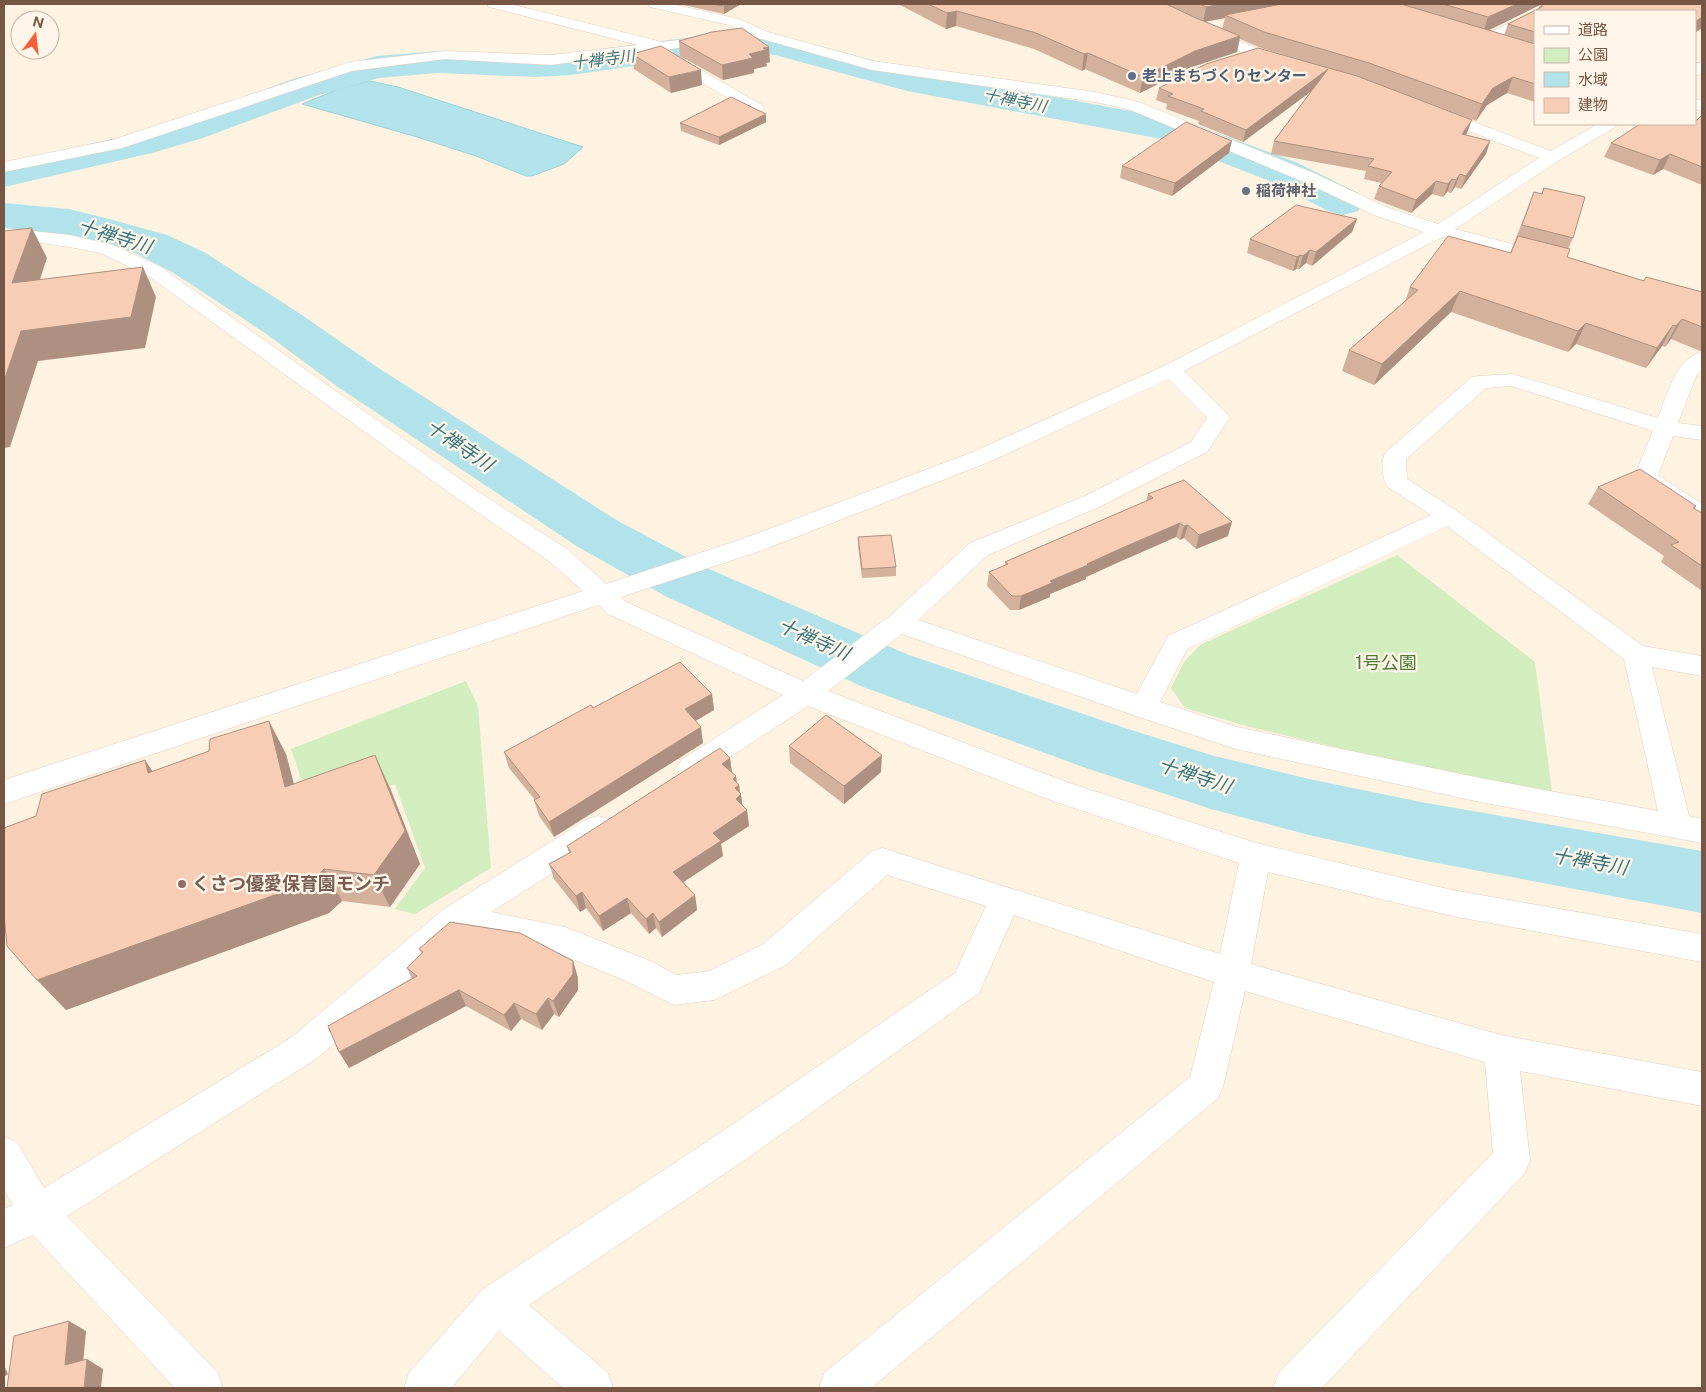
<svg xmlns="http://www.w3.org/2000/svg" width="1706" height="1392" viewBox="0 0 1706 1392" font-family="'Public Sans','Noto Sans JP',sans-serif">
	<rect width="100%" height="100%" fill="#fef2e1"/>
	<g fill="#d2edbe">
		<path d="M1397 555 1535 662 1552 792 1386 759 1250 727 1185 708 1171 688 1184 662 1200 645Z"/>
		<path d="M466 681 478 706 491 868 415 914 395 909 425 868 395 784 312 811 291 749Z"/>
	</g>
	<path fill="#b3e3ea" stroke="#98d4dd" d="M370 81 398 87 583 147 564 164 532 176H526L476 156 417 137 302 104 341 88Z"/>
	<g fill="none" stroke-linecap="round" stroke-linejoin="round">
		<g fill="#b3e3ea" fill-rule="evenodd">
			<path d="M745 30 778 35 910 70 1185 121 1298 163 1358 193 1364 202 1358 211 1343 215 1328 211 1270 181 1161 139 907 91 775 55 745 50 571 75 536 77 438 73 379 78 319 95 203 138 152 153 4 187V163L130 135 175 122 293 79 377 56 438 51 536 55 571 53Z"/>
			<path d="M4 203 69 209 113 220 167 235 204 252 299 313 374 365 618 521 709 569 909 655 1125 728 1211 755 1309 779 1421 802 1702 851V913L1421 860 1309 835 1211 809 1086 768 863 687 667 597 578 547 338 387 265 333 172 272 135 253 98 242 69 235 4 229Z"/>
		</g>
		<g stroke="#e4cebb" stroke-width="1">
			<g id="minor">
				<path d="M487 4H510L662 42 717 35 722 36 724 39 722 42 670 49 675 55 762 105 764 108 762 111H750L665 61 656 51 551 65 445 59 352 71 122 148 4 172V162L112 140 350 62 445 51 551 55 638 45 489 7Z"/>
				<path d="M648 4H672L739 19 768 32 873 61 1095 92 1139 102 1316 174 1386 207 1438 224 1539 158 1430 116 1428 113 1430 110H1442L1551 151 1598 124H1617L1615 127 1558 161 1455 229 1555 255 1557 259 1555 263 1548 265 1442 237 1184 371 1230 417 1207 452 1101 506 988 555 918 620 1137 694 1168 636 1431 515 1388 487C1382 479 1380 460 1386 452L1472 377 1480 376 1512 374 1658 418C1667 396 1675 358 1702 352V369L1697 374 1678 423 1702 426V440L1673 436 1658 475 1702 504V523L1694 520 1638 482 1634 477 1653 431 1511 386 1486 388 1406 459 1407 479 1457 511 1643 646 1702 656V676L1652 667 1689 816 1702 819V843L1480 802 1236 749 1133 715 902 634 828 691 1072 784 1256 843 1452 890 1702 934V962L1452 916 1268 872 1251 964 1501 1035 1702 1072V1106L1520 1071 1530 1160 1525 1173 1322 1388H1273L1279 1373 1493 1153 1485 1062 1245 991 1223 1087 1217 1099 871 1388H819L824 1373 1190 1077 1214 982 1014 915 979 993 749 1157 529 1305 608 1373 613 1388H563L499 1331 451 1388H404L409 1373 483 1289 723 1131 955 973 986 906 887 875 786 965 714 1000 674 1005 624 980 562 955 460 934 316 1059 67 1216 218 1373 223 1388H175L33 1235 4 1248V1209L13 1205 4 1190V1137L17 1142 44 1188 292 1037 444 909 587 819 598 816 609 819 613 828 609 837 491 912 565 927 648 960 677 975 710 971 762 945 871 852 882 848 1220 954 1239 863 1053 801 808 706 701 776 691 779 681 776 677 768 681 760 783 695 608 614 598 605 4 804V780L583 591 549 561 458 499 147 275 100 253 70 247 4 238V228L70 235 113 245 161 267 474 489 567 549 606 584 742 539 973 452 1164 366 1424 232 1374 215 1304 182 1128 109 1095 102 872 70 758 38 729 25 650 7ZM1168 379 1207 418 1191 442 1085 496 970 543 890 616 803 681 626 602 621 597 760 551 989 462ZM1447 526 1624 659 1658 811 1480 778 1237 727 1160 702 1187 649Z"/>
				<path d="M1141 4H1159L1260 50 1289 59 1292 62 1289 65 1284 67 1250 56 1143 7Z"/>
				<path d="M1535 11H1537H1535V21L1490 43H1480L1478 40 1480 37Z"/>
				<path d="M1702 62V73L1695 76V64Z"/>
				<path d="M1695 99 1702 101V111L1695 109Z"/>
			</g>
		</g>
		<use href="#minor" fill="#fff" fill-rule="evenodd"/>
	</g>
	<g fill="#d4b19c" fill-rule="evenodd">
		<path d="M679 4H741L724 14Z"/>
		<path d="M898 4H1702L1535 11V102L1507 93 1487 105 1476 121 1364 79 1467 133 1466 135 1490 141 1486 154 1461 189 1455 187 1451 193 1447 192 1443 197 1432 194 1411 213 1374 199 1379 186 1381 183 1364 179 1366 171 1271 154 1274 141 1311 91 1243 142 1198 124 1199 121 1166 109 1167 104 1156 100 1159 88 1304 61 1261 48 1240 39 1237 52 1192 67 1140 93 1085 69 1082 71 1034 49 956 26 946 29ZM1540 5 1538 9 1508 24 1504 35 1489 30ZM1225 18 1222 29 1205 22Z"/>
		<path d="M679 41 770 62 766 63 767 66 754 69V73L723 80 680 56Z"/>
		<path d="M632 54 702 85 671 93 634 69Z"/>
		<path d="M766 114V122L719 145 681 131 680 123Z"/>
		<path d="M1702 115V185L1663 169 1653 175 1604 157 1611 143 1697 120Z"/>
		<path d="M1229 153 1172 196 1120 178 1122 166Z"/>
		<path d="M1544 188 1573 238 1568 249 1567 257 1644 281 1702 292V351H1700L1671 339 1665 347 1662 346 1646 368 1576 344 1568 352 1451 312 1374 385 1342 371 1349 350 1405 302 1410 287 1510 253 1534 192 1542 194Z"/>
		<path d="M1357 219 1352 232 1312 266 1306 263 1299 269H1296L1293 271 1247 253 1250 239Z"/>
		<path d="M1598 487 1696 506 1695 509 1702 513V591L1661 562 1664 556 1588 504Z"/>
		<path d="M1148 494 1228 536 1196 549 1184 538 1180 540 1176 537 1119 562 1086 577V579L1050 594V597L1019 610H1010L987 586 989 572 1005 566V562L1146 501Z"/>
		<path d="M858 537 896 567V576L862 578 858 546Z"/>
		<path d="M712 694 714 710 695 721 703 743 554 837 539 816 534 800H535L509 768 504 752 593 708Z"/>
		<path d="M789 746 881 772 844 804 790 763Z"/>
		<path d="M286 754 294 784 390 788 420 864 390 907 342 901 329 913 66 1010 36 816 145 760 152 772Z"/>
		<path d="M730 758 732 773 736 776 737 783 739 785 742 805 747 810 749 826 721 844 723 856 683 882 695 895 697 910 662 937 656 928 649 934 631 913 603 931 586 908 580 912 554 879 549 864 569 853 567 846Z"/>
		<path d="M419 949 573 961 578 978V990L559 1017 554 1014 542 1030 521 1019 511 1031 466 1006 349 1068 412 979 407 968 422 954Z"/>
	</g>
	<g fill="#ad907f">
		<path d="M728 4H741L724 14V6Z"/>
		<path d="M1221 4H1296L1225 15V18L1203 22 1206 7Z"/>
		<path d="M1517 4H1540V5L1483 33 1488 17Z"/>
		<path d="M957 11 956 26 946 29 947 13Z"/>
		<path d="M1702 17V28L1695 33V22Z"/>
		<path d="M1240 36 1237 52 1192 67 1140 93 1143 77 1195 51Z"/>
		<path d="M769 47 770 62 766 63 767 66 754 69V73L723 80 722 65 763 48Z"/>
		<path d="M1088 53 1085 69 1082 71 1084 54Z"/>
		<path d="M1328 69 1325 81 1243 142 1246 130Z"/>
		<path d="M701 70 702 85 671 93 669 77Z"/>
		<path d="M1513 77 1507 93 1487 105 1476 121 1482 104 1493 88Z"/>
		<path d="M766 114V122L719 145V137Z"/>
		<path d="M1472 120 1467 133 1457 147 1462 134Z"/>
		<path d="M1232 141 1229 153 1172 196 1175 183Z"/>
		<path d="M1490 141 1486 154 1461 189 1466 176Z"/>
		<path d="M1670 154 1663 169 1653 175 1660 160Z"/>
		<path d="M1460 174 1455 187 1451 193 1456 180Z"/>
		<path d="M1452 179 1447 192 1443 197 1448 184Z"/>
		<path d="M1436 181 1432 194 1411 213 1416 200Z"/>
		<path d="M1357 219 1352 232 1312 266 1316 252Z"/>
		<path d="M32 228 47 258 29 313 12 283Z"/>
		<path d="M1310 250 1306 263 1299 269 1303 256Z"/>
		<path d="M1300 255 1296 269 1293 271 1297 257Z"/>
		<path d="M143 267 156 297 145 348 38 361 10 447 4 448V381L21 331Z"/>
		<path d="M1460 291 1451 312 1374 385 1382 364Z"/>
		<path d="M1682 319 1671 339 1665 347 1676 326Z"/>
		<path d="M1586 323 1576 344 1568 352 1578 331Z"/>
		<path d="M1673 325 1662 346 1646 368 1657 348Z"/>
		<path d="M1232 522 1228 536 1196 549 1199 535Z"/>
		<path d="M1180 523 1176 537 1119 562 1086 577V579L1050 594V597L1019 610 1021 596 1050 581 1122 548Z"/>
		<path d="M1188 525 1184 538 1180 540 1184 526Z"/>
		<path d="M712 694 714 710 687 726 685 709Z"/>
		<path d="M269 721 286 754 303 820 285 787Z"/>
		<path d="M701 727 703 743 554 837 549 822Z"/>
		<path d="M375 755 390 788 420 864 390 907 374 875Z"/>
		<path d="M882 755 881 772 844 804V786Z"/>
		<path d="M730 758 732 774 722 764Z"/>
		<path d="M145 760 167 793 148 773Z"/>
		<path d="M736 776 737 787 739 785 740 795 741 794 743 810 737 815 733 779Z"/>
		<path d="M747 810 749 826 721 844 723 856 676 887 673 872 713 833Z"/>
		<path d="M324 869 342 901 329 913 66 1010 37 980Z"/>
		<path d="M582 892 586 908 580 912 576 896Z"/>
		<path d="M695 895 697 910 662 937 659 922Z"/>
		<path d="M627 898 631 913 603 931 599 916Z"/>
		<path d="M653 913 656 928 649 934 646 919Z"/>
		<path d="M573 961 578 978V990L559 1017 553 1001Z"/>
		<path d="M459 990 466 1006 349 1068 339 1052Z"/>
		<path d="M548 998 554 1014 542 1030 536 1014Z"/>
		<path d="M514 1003 521 1019 511 1031 504 1015Z"/>
		<path d="M69 1321 86 1331 82 1375 65 1365Z"/>
		<path d="M87 1359 103 1369 101 1388H84Z"/>
		<path d="M4 1365 8 1374 4 1377Z"/>
	</g>
	<g fill="#f7ceb5" stroke="#ad907f">
		<path d="M712 4H728L724 6Z"/>
		<path d="M928 4H1166L1196 18 1240 36 1195 51 1143 77 1088 53 1084 54 1036 33 957 11 947 13Z"/>
		<path d="M1200 4H1221L1206 7Z"/>
		<path d="M1282 4H1401L1535 44V84L1513 77 1493 88 1482 104 1369 63 1264 32 1225 15Z"/>
		<path d="M1443 4H1517L1488 17Z"/>
		<path d="M1542 4H1702V17L1695 22V11H1535V32L1508 24 1542 7Z"/>
		<path d="M742 28 769 47 763 48 766 50 749 54 753 58 722 65 679 41 712 32Z"/>
		<path d="M661 46 701 70 669 77 632 54Z"/>
		<path d="M1258 48 1357 76 1472 120 1462 134 1490 141 1466 176 1460 174 1456 180 1452 179 1448 184 1436 181 1416 200 1379 186 1392 172 1368 166 1374 159 1274 141 1328 69 1246 130 1201 111 1204 109 1168 96 1173 94 1159 88 1206 64Z"/>
		<path d="M731 97 766 114 719 137 680 123Z"/>
		<path d="M1702 115V167L1670 154 1660 160 1611 143 1640 124H1695V120H1697Z"/>
		<path d="M1186 122 1232 141 1175 183 1122 166Z"/>
		<path d="M1544 188 1585 197 1573 238 1522 225 1534 192 1542 194Z"/>
		<path d="M1296 205 1357 219 1316 252 1310 250 1303 256 1300 255 1297 257 1250 239Z"/>
		<path d="M32 228 12 283 143 267 131 317 21 331 4 381V231Z"/>
		<path d="M1448 236 1511 253 1518 236 1570 249 1567 257 1644 281 1646 277 1702 292V327L1682 319 1676 326 1673 325 1657 348 1586 323 1578 331 1460 291 1382 364 1349 350 1418 290 1410 287Z"/>
		<path d="M1640 469 1696 506 1693 508 1702 513V566L1671 545 1679 542 1598 487Z"/>
		<path d="M1184 480 1232 522 1199 535 1188 525 1184 526 1180 523 1122 548 1087 564 1088 565 1050 581 1052 583 1021 596H1012L989 572 1008 564 1005 562 1153 498 1148 494Z"/>
		<path d="M891 535 896 567 862 569 858 537Z"/>
		<path d="M680 662 712 694 685 709 701 727 549 822 534 800 540 797 504 752 591 705 593 708Z"/>
		<path d="M826 715 882 755 844 786 789 746Z"/>
		<path d="M269 721 285 787 375 755 405 831 374 875 324 869 311 882 37 980 7 946 4 916V828L36 816 42 794 145 760 148 773 209 751 210 739Z"/>
		<path d="M720 748 730 758 722 764 736 776 733 779 739 785 735 788 741 794 736 799 747 810 713 833 721 841 673 872 695 895 659 922 653 913 646 919 627 898 599 916 582 892 576 896 549 864 571 852 567 846Z"/>
		<path d="M450 922 520 933 573 961V974L553 1001 548 998 536 1014 514 1003 504 1015 459 990 339 1052 328 1026 417 976 407 968 423 952 419 949Z"/>
		<path d="M69 1321 65 1365 87 1359 84 1388H7L14 1336Z"/>
	</g>
	<circle fill="#5c6f8a" stroke="#fff6e9" stroke-width="2" cx="1132" cy="76" r="5"/>
	<circle fill="#6b7280" stroke="#fff6e9" stroke-width="2" cx="1246" cy="191" r="5"/>
	<circle fill="#8d6e63" stroke="#fff6e9" stroke-width="2" cx="182" cy="884" r="5"/>
	<g text-anchor="middle" stroke-width="4.5" stroke-linejoin="round" paint-order="stroke">
		<g font-size="15" font-weight="bold" fill="#4e5e75" stroke="#fff6e9" text-anchor="start">
			<text x="1142" y="81">老上まちづくりセンター</text>
		</g>
		<g font-size="15" font-weight="bold" fill="#5b616d" stroke="#fff6e9" text-anchor="start">
			<text x="1256" y="196">稲荷神社</text>
		</g>
		<g font-size="16" font-style="italic" fill="#37767f" stroke="#fff6e9">
			<text transform="translate(603 59) rotate(-7)" y="6">十禅寺川</text>
			<text transform="translate(1015 100) rotate(11)" y="6">十禅寺川</text>
		</g>
		<g font-size="18" fill="#4e7a39" stroke="#fff6e9">
			<text x="1386" y="669">1号公園</text>
		</g>
		<g font-size="18" font-weight="bold" fill="#785e54" stroke="#fff6e9" text-anchor="start">
			<text x="192" y="890">くさつ優愛保育園モンチ</text>
		</g>
		<g font-size="19" font-style="italic" fill="#37767f" stroke="#fff6e9">
			<text transform="translate(115 236) rotate(17)" y="7">十禅寺川</text>
			<text transform="translate(460 445) rotate(34)" y="7">十禅寺川</text>
			<text transform="translate(814 639) rotate(24)" y="7">十禅寺川</text>
			<text transform="translate(1195 775) rotate(18)" y="7">十禅寺川</text>
			<text transform="translate(1590 861) rotate(10)" y="7">十禅寺川</text>
		</g>
	</g>
	<rect width="1706" height="1392" fill="none" stroke="#785645" stroke-width="10"/>
	<rect x="1534" y="10" width="162" height="115" fill="#fff6e9" stroke="#c9b6a7"/>
	<rect x="1544" y="26" width="25" height="8" fill="#ffffff" stroke="#c9b6a7"/>
	<text x="1578" y="35" font-size="15" fill="#785645">道路</text>
	<rect x="1544" y="48" width="25" height="15" fill="#d2edbe" stroke="#c9b6a7"/>
	<text x="1578" y="60" font-size="15" fill="#785645">公園</text>
	<rect x="1544" y="72" width="25" height="15" fill="#b3e3ea" stroke="#c9b6a7"/>
	<text x="1578" y="85" font-size="15" fill="#785645">水域</text>
	<rect x="1544" y="98" width="25" height="15" fill="#f7ceb5" stroke="#c9b6a7"/>
	<text x="1578" y="110" font-size="15" fill="#785645">建物</text>
	<g transform="translate(35 35) rotate(15)"><circle r="24" fill="#fff6e9" stroke="#c9b6a7"/>
	<path d="M0-4L9 19L0 12L-9 19Z" fill="#f55e39"/>
	<text y="-8" font-size="14" font-weight="bold" text-anchor="middle" fill="#785645">N</text>
	</g>
</svg>
